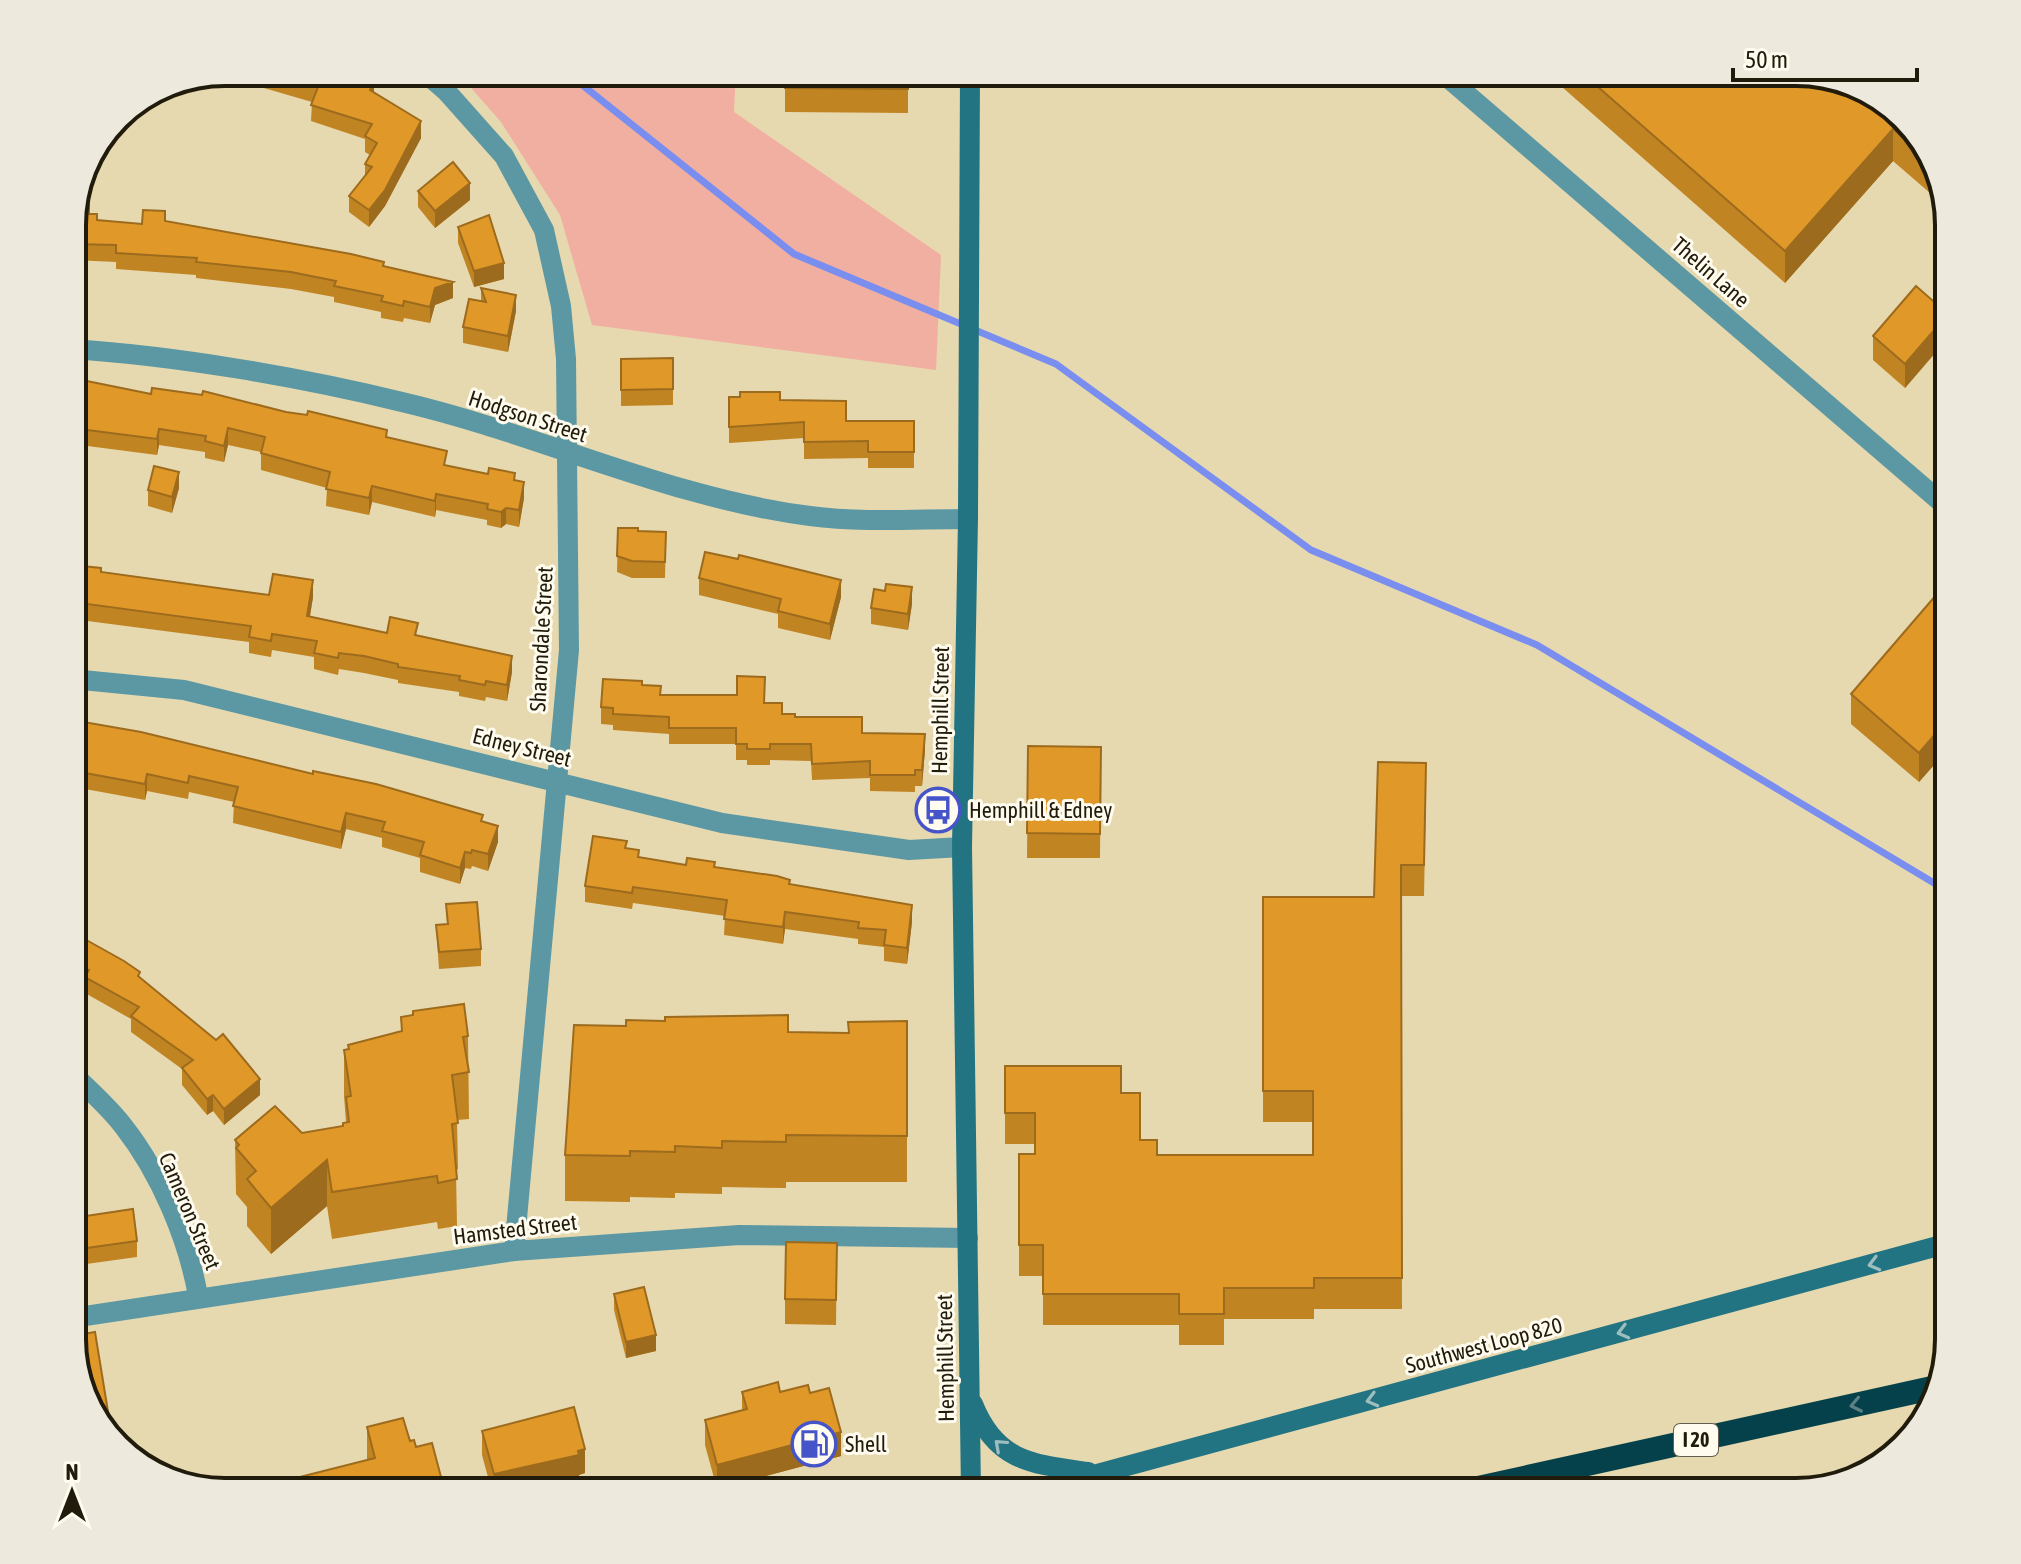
<svg xmlns="http://www.w3.org/2000/svg" width="2021" height="1564" viewBox="0 0 2021 1564" font-family="'Asap Condensed',sans-serif">
	<rect width="100%" height="100%" fill="#e7d9af"/>
	<path fill="#f1afa1" d="M457 72H736L734 112 941 255 936 370 592 325 560 215 501 122Z"/>
	<g fill="none" stroke-linecap="round" stroke-linejoin="round">
		<path stroke="#798eef" stroke-width="7" d="M566 72 794 254 1056 364 1311 550 1537 645 1949 892"/>
		<g stroke="#5c98a4" stroke-width="20">
			<path d="M424 72 447 92 504 156 544 230 561 306 566 359 569 650 514 1251"/>
			<path d="M1441 72 1949 509"/>
			<path d="M72 349C177 356 300 377 402 402 539 434 669 498 810 516 863 523 915 519 968 519"/>
			<path d="M72 679 184 690 722 823 909 850 962 847"/>
			<path d="M72 1073C89 1090 109 1107 124 1127 160 1173 188 1239 198 1296"/>
			<path d="M72 1318 514 1251 739 1235 968 1238"/>
		</g>
		<g stroke="#237483" stroke-width="20">
			<path d="M970 72 968 519 962 847 971 1492"/>
			<path d="M973 1404C996 1462 1032 1464 1088 1472"/>
			<path d="M1031 1492 1949 1243"/>
		</g>
		<path stroke="#04414a" stroke-width="24" d="M1460 1492 1932 1388"/>
	</g>
	<g fill="#c18423">
		<path d="M257 72H356L374 93 421 138 385 206 369 227 349 212V196L365 175V164L370 155 365 152V139L311 121 312 102 257 86Z"/>
		<path d="M785 72H908V113L785 112Z"/>
		<path d="M1545 72H1796L1889 104 1933 158 1945 206 1893 161 1785 283Z"/>
		<path d="M94 149 92 182 81 181 88 158Z"/>
		<path d="M418 191 470 200 435 228 418 207Z"/>
		<path d="M89 214 97 220 142 224 165 221 384 266 453 298 435 305 430 323 404 318 403 322 381 318V312L334 302V297L291 289 196 278V275L116 269V262L72 260V215Z"/>
		<path d="M458 227 504 279 474 287 458 243Z"/>
		<path d="M481 288 516 311 508 352 463 343V327L481 301Z"/>
		<path d="M1873 336 1948 338 1905 388 1873 360Z"/>
		<path d="M673 358V405L621 406V359Z"/>
		<path d="M72 378 151 394 387 437 447 466 515 480 524 498 519 527 506 524 501 528 487 525V520L436 510 435 517 372 502 369 515 326 506 327 488 261 470V452L228 445 224 462 205 458V452L159 445 157 455 72 444Z"/>
		<path d="M729 397 780 400 846 421H914V468H868V458L804 459V438L729 443Z"/>
		<path d="M1949 404V438L1948 437Z"/>
		<path d="M179 488 172 513 148 506V490Z"/>
		<path d="M618 528 638 531 666 532 665 578H632L617 572Z"/>
		<path d="M72 565 101 572 269 595 313 597 310 617 387 633 418 636 512 672 507 701 486 697 485 701 459 696V692L398 683V680L364 673 339 669 338 675 314 669V657L272 650 271 657 249 653V642L72 619Z"/>
		<path d="M699 578 841 597 830 640 778 628V614L699 595Z"/>
		<path d="M1949 592V748L1919 782 1851 724V694Z"/>
		<path d="M912 604 908 630 871 624V608Z"/>
		<path d="M642 685 661 695 765 703 782 714 795 717 862 733 925 750 922 786H915V792L870 791V778L812 780 811 761 770 760V765H747V760H736V744H669V734L613 730V725L601 724V707Z"/>
		<path d="M72 720 483 821 498 842 488 871 472 866 471 869 465 868 460 884 420 872V858L382 847V838L346 829 341 849 233 823 234 802 189 792 188 799 147 791 145 800 85 789V793L72 792Z"/>
		<path d="M1028 746 1101 747 1100 858H1027Z"/>
		<path d="M1426 794 1424 896H1401L1402 1309H1314V1319H1224V1345H1179V1325H1043V1276H1019V1154H1035V1144H1005V1066L1121 1093 1140 1140 1157 1155H1313V1122H1263V897H1374Z"/>
		<path d="M627 848 639 857 686 865 715 867 790 885 912 922 907 964 884 961V947L858 944V939L785 929 783 944 724 935 725 916 633 903 632 909 585 902V886Z"/>
		<path d="M446 904 481 949V966L439 969 436 925 447 924Z"/>
		<path d="M72 932 140 978 260 1095 224 1125 213 1111 207 1115 182 1085V1069L131 1032V1019L85 993V985L72 981Z"/>
		<path d="M401 1017 468 1036 469 1119 457 1120 458 1169 456 1170 457 1226 438 1229 437 1222 332 1239 327 1206 271 1254 247 1226V1207L236 1194 235 1140 302 1133 343 1126 346 1122 344 1096V1050L348 1049V1045L401 1032Z"/>
		<path d="M907 1021V1182H786V1188L722 1187V1194L675 1193V1198L630 1197V1202L565 1201V1155L788 1032 849 1033Z"/>
		<path d="M72 1218 137 1241V1257L72 1266Z"/>
		<path d="M837 1243 836 1325 785 1324V1299Z"/>
		<path d="M614 1294 656 1351 626 1358 614 1310Z"/>
		<path d="M742 1392 810 1393 841 1456 717 1489 705 1445V1420L742 1410Z"/>
		<path d="M367 1427 410 1441 416 1447 445 1492H284V1481L367 1460Z"/>
		<path d="M482 1431 585 1473 579 1475V1480L522 1492H492L482 1455Z"/>
	</g>
	<g fill="#9d6b1d">
		<path d="M374 79V95L370 90Z"/>
		<path d="M421 121V138L385 206 369 227V210Z"/>
		<path d="M1893 129V161L1785 283V251Z"/>
		<path d="M94 149V157L92 182V166Z"/>
		<path d="M470 183V200L435 228V211Z"/>
		<path d="M504 263V279L474 287V271Z"/>
		<path d="M453 282V298L435 305 430 323V307L435 288Z"/>
		<path d="M516 295V311L508 352V336Z"/>
		<path d="M1948 314V338L1905 388V364Z"/>
		<path d="M228 428V445L224 462V446Z"/>
		<path d="M159 429V445L157 455V439Z"/>
		<path d="M179 472V488L172 513V497Z"/>
		<path d="M524 482V498L519 527V510Z"/>
		<path d="M372 486V502L369 515V498Z"/>
		<path d="M436 494V510L435 517V501Z"/>
		<path d="M506 508V524L501 528V512Z"/>
		<path d="M313 580V597L307 632V616Z"/>
		<path d="M841 580V597L830 640V624Z"/>
		<path d="M912 587V604L908 630V614Z"/>
		<path d="M512 656V672L507 701V685Z"/>
		<path d="M1949 718V748L1919 782V753Z"/>
		<path d="M925 734V750L922 786V770Z"/>
		<path d="M147 774V791L145 800V784Z"/>
		<path d="M346 813V829L341 849V832Z"/>
		<path d="M498 826V842L488 871V854Z"/>
		<path d="M465 852V868L460 884V868Z"/>
		<path d="M912 905V922L907 964V948Z"/>
		<path d="M785 912V929L783 944V927Z"/>
		<path d="M260 1079V1095L224 1125V1109Z"/>
		<path d="M213 1095V1111L207 1115V1099Z"/>
		<path d="M327 1160V1206L271 1254V1208Z"/>
		<path d="M656 1335V1351L626 1358V1342Z"/>
		<path d="M841 1432V1456L717 1489V1465Z"/>
		<path d="M585 1449V1473L579 1475V1480L522 1492H494V1474Z"/>
	</g>
	<g fill="#e09929" stroke="#9d6b1d" stroke-width="2">
		<path d="M264 72H356L374 79 370 90 421 121 385 190 369 210 349 196 372 167 365 164 377 143 365 136 372 124 311 105 318 87Z"/>
		<path d="M785 72H908V89L785 88Z"/>
		<path d="M1581 72H1796L1889 104 1933 158 1935 166 1893 129 1785 251Z"/>
		<path d="M94 150 92 166 86 165 88 158Z"/>
		<path d="M453 162 470 183 435 211 418 191Z"/>
		<path d="M89 205V214H97V220L142 224 143 210 165 211V221L351 254 384 262 383 266 453 282 435 288 430 307 404 301 403 306 381 301 383 296 334 286 336 281 291 272 196 262 197 258 116 253V245L72 244V215L75 206Z"/>
		<path d="M489 215 504 263 474 271 458 227Z"/>
		<path d="M1916 286 1948 314 1905 364 1873 336Z"/>
		<path d="M481 288 516 295 508 336 463 327 469 299 486 302Z"/>
		<path d="M673 358V389L621 390V359Z"/>
		<path d="M72 378 151 394 152 388 202 395 203 391 286 412 307 415 308 411 387 430 386 437 447 451 444 465 488 474 489 468 515 473 514 480 524 482 519 510 506 508 501 512 487 509 488 504 436 494 435 501 372 486 369 498 326 489 330 472 261 453 265 437 228 428 224 446 205 441 206 436 159 429 157 439 72 428Z"/>
		<path d="M740 392H780V400L846 401V421H914V452H868V441L804 442V422L729 427V397H740Z"/>
		<path d="M154 466 179 472 172 497 148 490Z"/>
		<path d="M618 528H638V531L666 532 665 562 632 561 617 556Z"/>
		<path d="M705 552 738 559 739 555 841 580 830 624 778 611 781 599 699 578Z"/>
		<path d="M72 565 101 568V572L269 595 273 574 313 580 307 616 387 633 390 617 418 623 415 635 512 656 507 685 486 681 485 685 459 680 460 676 398 667V664L364 656 339 653 338 658 314 653 317 641 272 634 271 641 249 637 251 626 72 602Z"/>
		<path d="M886 584 912 587 908 614 871 608 874 589 885 591Z"/>
		<path d="M1943 587 1949 592V718L1919 753 1851 694Z"/>
		<path d="M737 676 765 677 764 703H782V714H795V717H862V733L925 734 922 770H915V775H870V761L812 764 811 744H770V749H747V744H736V728H669V717L613 714V708L601 707 603 679 642 681V685L661 686 660 695H737Z"/>
		<path d="M72 720 141 732 313 774V771L376 784 483 815 481 821 498 826 488 854 472 850 471 853 465 852 460 868 420 855 424 842 382 831 385 822 346 813 341 832 233 806 238 787 189 776 188 783 147 774 145 784 85 773V777L72 775Z"/>
		<path d="M1028 746 1101 747 1100 834 1027 833Z"/>
		<path d="M1378 762 1426 763 1424 865H1401L1402 1278H1314V1288H1224V1314H1179V1294H1043V1245H1019V1154H1035V1113H1005V1066H1121V1093H1140V1140H1157V1155H1313V1091H1263V897H1374Z"/>
		<path d="M593 836 627 841 625 848 639 850 638 857 686 865 687 858 715 862 714 867 777 876 790 880 789 884 912 905 907 948 884 945 886 930 858 928 859 922 785 912 783 927 724 919 727 900 633 887 632 893 585 886Z"/>
		<path d="M477 902 481 949 439 952 436 925 448 924 446 904Z"/>
		<path d="M72 932 124 961 140 972 138 976 216 1040 223 1034 260 1079 224 1109 213 1095 207 1099 182 1068 193 1060 131 1016 139 1007 85 977 89 970 72 964Z"/>
		<path d="M464 1004 468 1036 463 1037 469 1072 452 1075 458 1123 452 1124 457 1179 438 1183 437 1176 332 1192 327 1160 271 1208 247 1179 256 1171 236 1148 239 1145 235 1140 275 1106 302 1133 343 1126V1123L349 1122 346 1097 351 1096 344 1050 349 1049 348 1045 402 1031 401 1017 413 1015V1011Z"/>
		<path d="M788 1015V1032L849 1033 848 1022 907 1021V1136L786 1135V1142L722 1141V1148L675 1146V1152L630 1151V1156L565 1155 574 1025 626 1026V1020L665 1021V1017Z"/>
		<path d="M133 1209 137 1241 72 1250V1218Z"/>
		<path d="M786 1242 837 1243 836 1300 785 1299Z"/>
		<path d="M644 1287 656 1335 626 1342 614 1294Z"/>
		<path d="M95 1332 112 1436 88 1407 72 1348V1336Z"/>
		<path d="M778 1382 780 1392 808 1385 810 1393 829 1388 841 1432 717 1465 705 1420 747 1409 742 1392Z"/>
		<path d="M574 1407 585 1449 578 1451 579 1455 494 1474 482 1431Z"/>
		<path d="M403 1418 410 1441 414 1440 416 1447 432 1443 445 1492H287L284 1481 375 1458 367 1427Z"/>
	</g>
	<defs><path id="oneway-chevron" d="M-2-3.5L2.5 0L-2 3.5" fill="none" stroke-width="1.6" stroke-linecap="round" stroke-linejoin="round" transform="scale(2)"/></defs>
	<g stroke="#9cbebe">
		<use href="#oneway-chevron" transform="translate(1874 1264) rotate(165)"/>
		<use href="#oneway-chevron" transform="translate(1623 1332) rotate(165)"/>
		<use href="#oneway-chevron" transform="translate(1372 1400) rotate(165)"/>
		<use href="#oneway-chevron" transform="translate(1000 1445) rotate(-138)"/>
	</g>
	<use stroke="#5c8283" href="#oneway-chevron" transform="translate(1856 1405) rotate(168)"/>
	<defs>
		<g id="bus-ring" transform="scale(2.3)"><circle r="9.5" fill="#fffbee" stroke="#4554c9" stroke-width="1.5"/><path d="M-5-6H5V4H4V6H2V4H-2V6H-4V4H-5ZM-3.5-4V0h7V-4ZM-3.5 1.2v1.5H-2V1.2ZM2 1.2v1.5H3.5V1.2Z" fill="#4554c9"/></g>
		<g id="fuel-ring" transform="scale(2.3)"><circle r="9.5" fill="#fffbee" stroke="#4554c9" stroke-width="1.5"/><path d="M-5.5-6h7V0h2V4h1.3V-2.5L3-4.5l.8-.8L6-3V5H2.5V1h-1V6h-7ZM-4.2-4.7v3.2H.2V-4.7Z" fill="#4554c9"/></g>
	</defs>
	<g fill-rule="evenodd">
		<use href="#bus-ring" x="938" y="810"/>
		<use href="#fuel-ring" x="814" y="1444"/>
	</g>
	<g text-anchor="middle" stroke-width="6" stroke-linejoin="round" paint-order="stroke">
		<rect fill="#fffbee" stroke="#635e4f" stroke-width="2" x="1674" y="1424" width="44" height="32" rx="6"/>
		<g font-size="20" font-weight="bold" fill="#201b0b">
			<text x="1696" y="1447">I 20</text>
		</g>
		<g font-size="22" fill="#201b0b" stroke="#fffbee">
			<text transform="translate(1711 272) rotate(41)" y="8">Thelin Lane</text>
			<text transform="translate(528 416) rotate(18)" y="8">Hodgson Street</text>
			<text transform="translate(541 639) rotate(-87)" y="8">Sharondale Street</text>
			<text transform="translate(940 710) rotate(-89)" y="8">Hemphill Street</text>
			<text transform="translate(522 747) rotate(14)" y="8">Edney Street</text>
			<text transform="translate(190 1211) rotate(67)" y="8">Cameron Street</text>
			<text transform="translate(515 1229) rotate(-7)" y="8">Hamsted Street</text>
			<text transform="translate(1484 1345) rotate(-15)" y="8">Southwest Loop 820</text>
			<text transform="translate(945 1358) rotate(-91)" y="8">Hemphill Street</text>
		</g>
		<g font-size="22" fill="#201b0b" stroke="#fffbee" text-anchor="start">
			<text x="969" y="818">Hemphill &amp; Edney</text>
			<text x="845" y="1452">Shell</text>
		</g>
	</g>
	<path d="M0 0H2021V1564H0ZM225 86H1796A139 139 0 0 1 1935 225V1339A139 139 0 0 1 1796 1478H225A139 139 0 0 1 86 1339V225A139 139 0 0 1 225 86Z" fill="#ede9dc" fill-rule="evenodd"/>
	<path fill="none" stroke="#201b0b" stroke-width="4" d="M225 86H1796A139 139 0 0 1 1935 225V1339A139 139 0 0 1 1796 1478H225A139 139 0 0 1 86 1339V225A139 139 0 0 1 225 86Z"/>
	<g transform="translate(72 1492)" stroke="#fffbee" stroke-width="6" paint-order="stroke">
	<path d="M0-6L14 30L0 20L-14 30Z" fill="#201b0b"/>
	<text y="-12" font-size="22" font-weight="bold" text-anchor="middle" fill="#201b0b">N</text>
	</g>
	<path d="M1733 68v12h184v-12" fill="none" stroke="#201b0b" stroke-width="4"/>
	<text x="1745" y="68" font-size="24" fill="#201b0b" stroke="#fffbee" stroke-width="6" paint-order="stroke">50 m</text>
</svg>
